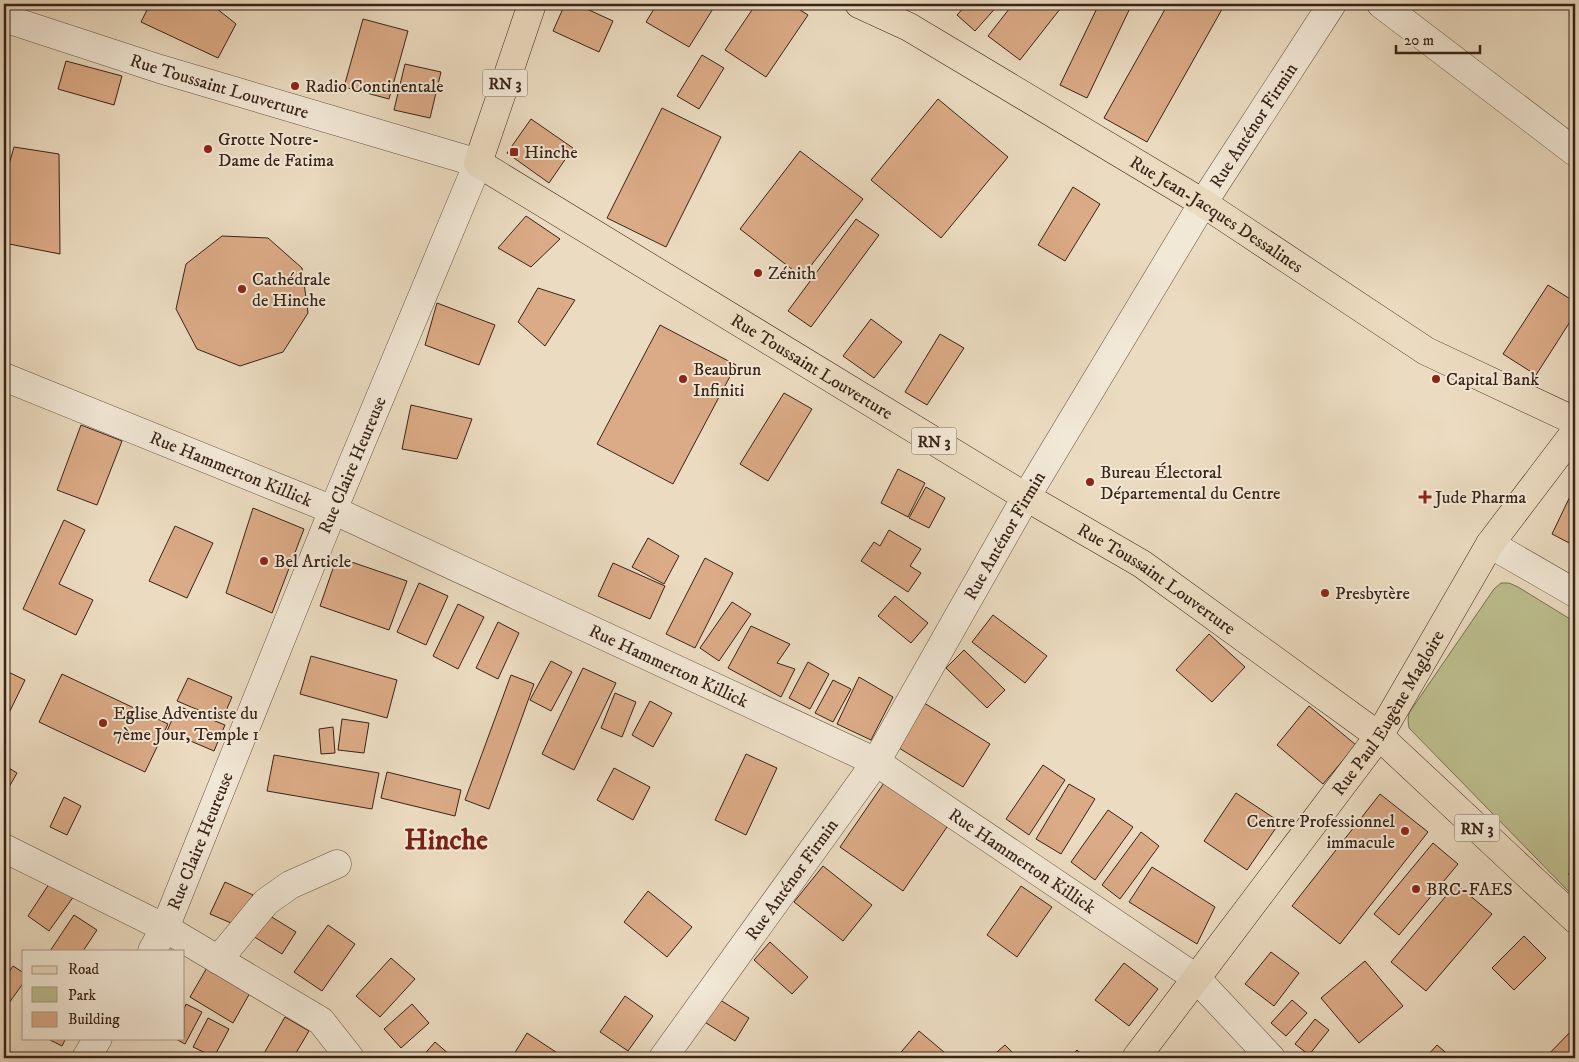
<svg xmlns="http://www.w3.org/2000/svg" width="1579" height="1062" viewBox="0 0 1579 1062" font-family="'IM FELL DW Pica',serif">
	<rect width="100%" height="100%" fill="#ebdbc0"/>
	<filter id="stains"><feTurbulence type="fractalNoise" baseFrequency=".004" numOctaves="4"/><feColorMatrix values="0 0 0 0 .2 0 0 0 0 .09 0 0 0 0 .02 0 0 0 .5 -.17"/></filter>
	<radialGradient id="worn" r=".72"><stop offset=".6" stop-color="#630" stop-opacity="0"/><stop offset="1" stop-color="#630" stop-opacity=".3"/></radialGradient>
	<path fill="#bdbe8e" stroke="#7b7053" d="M1501 583H1509L1518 587 1575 622V898L1409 728 1408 720 1409 713 1494 589Z"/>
	<g fill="#dbaa86" stroke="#392318">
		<path d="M150 4H211L236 24 218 58 141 22Z"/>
		<path d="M565 4H576L613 21 599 52 553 31Z"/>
		<path d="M657 4H716L689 47 646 22Z"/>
		<path d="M756 4H791L808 15 766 77 725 50Z"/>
		<path d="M967 4H999L975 31 957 15Z"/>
		<path d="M1013 4H1064L1020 60 988 36Z"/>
		<path d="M1099 4H1132L1087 98 1060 85Z"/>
		<path d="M1168 4H1225L1147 142 1104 118Z"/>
		<path d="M363 19 408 31 389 99 344 87Z"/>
		<path d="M702 55 724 68 699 109 677 96Z"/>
		<path d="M66 61 122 76 114 105 58 89Z"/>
		<path d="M405 64 441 72 430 118 394 110Z"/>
		<path d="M938 99 1008 157 941 238 871 180Z"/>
		<path d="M662 108 721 137 666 247 607 218Z"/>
		<path d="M531 119 573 148 549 183 507 153Z"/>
		<path d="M14 147 59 154 60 254 4 243V182Z"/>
		<path d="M800 151 863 199 802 277 740 229Z"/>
		<path d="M1073 187 1100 204 1065 261 1038 245Z"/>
		<path d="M526 216 560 239 531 267 498 248Z"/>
		<path d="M856 219 879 235 811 327 788 311Z"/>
		<path d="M222 236 268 238 302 268 308 313 283 352 240 366 197 349 176 309 186 264Z"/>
		<path d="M1548 285 1575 302V314L1536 375 1503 354Z"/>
		<path d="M538 288 575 300 545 346 518 322Z"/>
		<path d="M437 303 495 325 479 365 425 345Z"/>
		<path d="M871 319 902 342 874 378 843 356Z"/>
		<path d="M660 325 736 365 673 484 597 444Z"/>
		<path d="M940 334 964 348 927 405 905 392Z"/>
		<path d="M784 393 812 409 768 481 740 464Z"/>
		<path d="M411 405 472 419 457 459 402 449Z"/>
		<path d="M81 425 122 441 97 505 57 490Z"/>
		<path d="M898 469 925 483 908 517 881 503Z"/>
		<path d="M1575 486V546L1552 534Z"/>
		<path d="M926 487 945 498 929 528 909 518Z"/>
		<path d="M253 508 304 529 272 613 226 593Z"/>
		<path d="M64 520 85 530 59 584 93 600 76 635 23 609Z"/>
		<path d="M175 526 213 543 187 598 149 581Z"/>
		<path d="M889 530 921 549 910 566 921 573 908 592 861 561 874 542 880 546Z"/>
		<path d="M648 538 679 556 664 584 632 567Z"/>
		<path d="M337 557 407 581 389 630 320 606Z"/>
		<path d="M705 558 733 573 695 648 666 634Z"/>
		<path d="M613 563 665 586 650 619 598 596Z"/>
		<path d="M419 583 448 596 426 645 397 632Z"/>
		<path d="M895 596 928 623 911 643 878 616Z"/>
		<path d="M732 602 751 614 719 661 700 648Z"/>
		<path d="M458 604 484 617 458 669 433 656Z"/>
		<path d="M993 615 1047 656 1025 683 972 642Z"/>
		<path d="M498 622 519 633 498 679 476 668Z"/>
		<path d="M751 626 790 644 777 663 795 669 781 697 728 668Z"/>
		<path d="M1209 634 1245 667 1212 702 1176 670Z"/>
		<path d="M964 650 1005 690 987 708 946 668Z"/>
		<path d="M311 656 397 680 387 718 300 694Z"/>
		<path d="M551 661 572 672 551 711 530 700Z"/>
		<path d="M808 662 829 674 810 709 789 698Z"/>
		<path d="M583 668 616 683 574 770 542 754Z"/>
		<path d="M4 670 25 680 9 713 4 710Z"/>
		<path d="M62 674 168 724 145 772 39 722Z"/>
		<path d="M511 675 534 684 489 809 465 800Z"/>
		<path d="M859 677 893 697 871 740 837 724Z"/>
		<path d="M188 678 232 697 222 720 177 701Z"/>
		<path d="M833 680 851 689 833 722 815 713Z"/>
		<path d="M615 693 636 702 622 737 601 728Z"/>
		<path d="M650 701 672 713 653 747 632 735Z"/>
		<path d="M921 701 990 744 963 787 894 745Z"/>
		<path d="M178 706 225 725 214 751 167 731Z"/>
		<path d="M1309 706 1356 745 1323 784 1277 745Z"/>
		<path d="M342 719 369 723 364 753 338 750Z"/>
		<path d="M333 727 335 753 321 754 319 729Z"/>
		<path d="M746 754 777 768 746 835 715 820Z"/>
		<path d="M274 755 379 773 372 809 267 791Z"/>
		<path d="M4 765 17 773 4 796Z"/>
		<path d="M1043 765 1065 780 1029 835 1006 819Z"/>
		<path d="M614 768 650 787 633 820 597 800Z"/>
		<path d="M387 772 461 790 455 816 381 798Z"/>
		<path d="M886 780 949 824 903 891 840 847Z"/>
		<path d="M1069 784 1095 799 1061 854 1036 839Z"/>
		<path d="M1236 793 1280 822 1247 870 1204 841Z"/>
		<path d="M1380 794 1428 832 1340 944 1292 906Z"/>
		<path d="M64 797 81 806 67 835 50 827Z"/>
		<path d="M1108 810 1133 827 1095 880 1071 862Z"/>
		<path d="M1141 832 1159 846 1120 899 1102 885Z"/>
		<path d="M1433 843 1458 864 1399 935 1374 914Z"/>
		<path d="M823 866 872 905 843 941 794 902Z"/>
		<path d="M1152 867 1215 907 1197 944 1129 902Z"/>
		<path d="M51 881 74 896 49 931 28 916Z"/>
		<path d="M225 882 253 895 238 926 210 914Z"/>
		<path d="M1456 884 1492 914 1426 991 1391 962Z"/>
		<path d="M1021 886 1052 907 1017 957 987 935Z"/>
		<path d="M648 891 692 927 667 957 624 922Z"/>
		<path d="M262 911 296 932 282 954 248 933Z"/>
		<path d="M74 915 97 930 83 951H50Z"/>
		<path d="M328 925 355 944 322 991 294 972Z"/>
		<path d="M1524 936 1546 958 1514 990 1492 968Z"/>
		<path d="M770 942 808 977 792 994 754 960Z"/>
		<path d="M1271 952 1299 973 1274 1006 1245 984Z"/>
		<path d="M391 958 415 979 380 1017 356 996Z"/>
		<path d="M1365 961 1403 1006 1359 1043 1321 998Z"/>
		<path d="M1124 963 1158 989 1129 1026 1095 1000Z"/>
		<path d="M13 966 24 973V982L4 1010V979Z"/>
		<path d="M208 966 251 991 233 1023 190 997Z"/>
		<path d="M625 996 653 1016 628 1051 600 1032Z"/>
		<path d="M717 998 749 1018 735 1041 703 1021Z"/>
		<path d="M1292 1000 1307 1013 1286 1036 1271 1023Z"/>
		<path d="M186 1004 202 1012 185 1044 174 1038H184V1009Z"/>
		<path d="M412 1004 429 1023 401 1048 384 1029Z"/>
		<path d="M285 1017 309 1031 293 1058H268L263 1055Z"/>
		<path d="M208 1018 229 1029 214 1057 193 1047Z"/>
		<path d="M1315 1019 1329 1030 1309 1055 1295 1044Z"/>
		<path d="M1575 1027V1058H1545Z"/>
		<path d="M919 1031 951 1058H896Z"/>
		<path d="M527 1033 565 1058H521L514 1054Z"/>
		<path d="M46 1038H66L62 1046Z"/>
		<path d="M435 1042 450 1055 447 1058H421Z"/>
		<path d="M1005 1045 1018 1058H990Z"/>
		<path d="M1437 1045 1452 1058H1425Z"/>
		<path d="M4 1047 14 1055 13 1058H4Z"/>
		<path d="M1077 1050 1086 1058H1069Z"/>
	</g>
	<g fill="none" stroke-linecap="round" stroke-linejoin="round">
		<g stroke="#665142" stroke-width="29">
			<g id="minor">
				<path d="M1381 4 1575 152"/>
				<path id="s1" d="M4 18 160 69 478 163 333 510 165 928 152 951"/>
				<path id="s2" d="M4 377 333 510 876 762 1196 978 1271 1058"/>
				<path d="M1490 544 1575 593"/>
				<path d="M4 848 165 928 321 1021 350 1058"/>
				<path d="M218 960 266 902 290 885 337 864"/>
				<path d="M86 1058 98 1038"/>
				<path id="s3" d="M663 1058 876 762 1026 497 1203 203 1332 4"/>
			</g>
		</g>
		<g stroke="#392318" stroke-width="29">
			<g id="major">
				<path id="s4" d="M532 4 478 163 1026 497 1142 564 1379 736 1575 919"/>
				<path id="s5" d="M859 4 909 27 1203 203 1426 351 1575 421"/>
				<path id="s6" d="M1136 1058 1379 736 1490 544 1575 432"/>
			</g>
		</g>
		<path stroke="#392318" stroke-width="3" stroke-dasharray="1 2.5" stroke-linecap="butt" d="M1569 875 1575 869"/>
		<use href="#minor" stroke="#f2e8d6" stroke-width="28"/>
		<use href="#major" stroke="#ebdbc0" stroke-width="28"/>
	</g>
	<g fill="#8f2418" stroke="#f2e8d6" stroke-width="2">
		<circle cx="295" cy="86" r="5"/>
		<circle cx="208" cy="149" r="5"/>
		<rect x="509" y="147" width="10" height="10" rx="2.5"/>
		<circle cx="758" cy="273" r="5"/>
		<circle cx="242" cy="289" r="5"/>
		<circle cx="683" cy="379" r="5"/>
		<circle cx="1436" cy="379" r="5"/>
		<circle cx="1090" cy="482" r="5"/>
		<path d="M1422.5 489.5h5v5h5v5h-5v5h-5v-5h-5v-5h5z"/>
		<circle cx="264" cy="561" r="5"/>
		<circle cx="1325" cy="593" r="5"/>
		<circle cx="103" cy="723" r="5"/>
		<circle cx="1405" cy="831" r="5"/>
		<circle cx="1416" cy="889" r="5"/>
	</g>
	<g text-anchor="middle" stroke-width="4" stroke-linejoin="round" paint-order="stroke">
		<g fill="#f2e8d6" stroke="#705e51" stroke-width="1">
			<rect x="482.5" y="69.5" width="45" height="27" rx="4"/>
			<rect x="911.5" y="427.5" width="45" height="27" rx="4"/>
			<rect x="1454.5" y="814.5" width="45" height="27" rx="4"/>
		</g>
		<g font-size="16" font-weight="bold" fill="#392318">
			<text x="505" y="89">RN 3</text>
			<text x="934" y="447">RN 3</text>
			<text x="1477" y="834">RN 3</text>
		</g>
		<g font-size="18" fill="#392318" stroke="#f2e8d6">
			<text dy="6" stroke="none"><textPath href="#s1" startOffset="226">Rue Toussaint Louverture</textPath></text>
			<text dy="6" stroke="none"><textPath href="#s3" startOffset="1105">Rue Anténor Firmin</textPath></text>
			<text dy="6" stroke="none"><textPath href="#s5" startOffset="415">Rue Jean-Jacques Dessalines</textPath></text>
			<text dy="6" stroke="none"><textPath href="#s4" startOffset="559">Rue Toussaint Louverture</textPath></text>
			<text transform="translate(352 465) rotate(-67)" y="6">Rue Claire Heureuse</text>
			<text dy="6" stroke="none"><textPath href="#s2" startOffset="245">Rue Hammerton Killick</textPath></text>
			<text dy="6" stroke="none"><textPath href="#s3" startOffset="625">Rue Anténor Firmin</textPath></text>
			<text dy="6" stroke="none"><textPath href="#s4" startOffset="964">Rue Toussaint Louverture</textPath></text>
			<text dy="6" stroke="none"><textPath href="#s2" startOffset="725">Rue Hammerton Killick</textPath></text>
			<text dy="6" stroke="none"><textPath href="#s6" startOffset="428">Rue Paul Eugène Magloire</textPath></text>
			<text transform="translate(200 841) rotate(-68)" y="6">Rue Claire Heureuse</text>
			<text dy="6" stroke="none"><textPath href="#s2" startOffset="1130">Rue Hammerton Killick</textPath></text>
			<text dy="6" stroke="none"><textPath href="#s3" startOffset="220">Rue Anténor Firmin</textPath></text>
		</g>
		<g font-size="18" fill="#392318" stroke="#f2e8d6" text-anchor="start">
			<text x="305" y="92">Radio Continentale</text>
			<text x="218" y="145">Grotte Notre-<tspan x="218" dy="21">Dame de Fatima</tspan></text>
			<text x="524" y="158">Hinche</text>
			<text x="768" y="279">Zénith</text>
			<text x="252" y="285">Cathédrale<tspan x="252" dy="21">de Hinche</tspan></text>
			<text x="693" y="375">Beaubrun<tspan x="693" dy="21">Infiniti</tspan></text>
			<text x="1446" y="385">Capital Bank</text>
			<text x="1100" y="478">Bureau Électoral<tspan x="1100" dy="21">Départemental du Centre</tspan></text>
			<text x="1435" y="503">Jude Pharma</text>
			<text x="274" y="567">Bel Article</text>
			<text x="1335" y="599">Presbytère</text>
			<text x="113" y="719">Eglise Adventiste du<tspan x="113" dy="21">7ème Jour, Temple 1</tspan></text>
			<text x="1395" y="827" text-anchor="end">Centre Professionnel<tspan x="1395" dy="21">immacule</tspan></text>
			<text x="1426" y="895">BRC-FAES</text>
		</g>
		<g font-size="28" font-weight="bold" fill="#7a1f14" stroke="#f2e8d6">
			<text x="446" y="849">Hinche</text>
		</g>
	</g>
	<rect width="1579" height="1062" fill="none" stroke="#ebdbc0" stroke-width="20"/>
	<rect x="5" y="5" width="1569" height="1052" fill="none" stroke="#392318" stroke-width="2.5"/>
	<rect x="10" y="10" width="1559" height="1042" fill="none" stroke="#392318"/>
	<rect x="22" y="950" width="162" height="90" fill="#f2e8d6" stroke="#a8998a"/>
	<rect x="32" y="966" width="25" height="8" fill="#ebdbc0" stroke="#a8998a"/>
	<text x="68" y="974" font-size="15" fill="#392318">Road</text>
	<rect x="32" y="987" width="25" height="15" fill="#bdbe8e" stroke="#a8998a"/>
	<text x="68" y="1000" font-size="15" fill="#392318">Park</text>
	<rect x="32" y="1012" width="25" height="15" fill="#dbaa86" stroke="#a8998a"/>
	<text x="68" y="1024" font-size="15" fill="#392318">Building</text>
	<path d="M1396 45v8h84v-8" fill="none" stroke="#392318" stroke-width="2.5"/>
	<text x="1404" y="45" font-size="15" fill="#392318" stroke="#f2e8d6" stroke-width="4" paint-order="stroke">20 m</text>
	<rect width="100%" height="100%" filter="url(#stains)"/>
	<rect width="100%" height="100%" fill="url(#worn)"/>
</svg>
